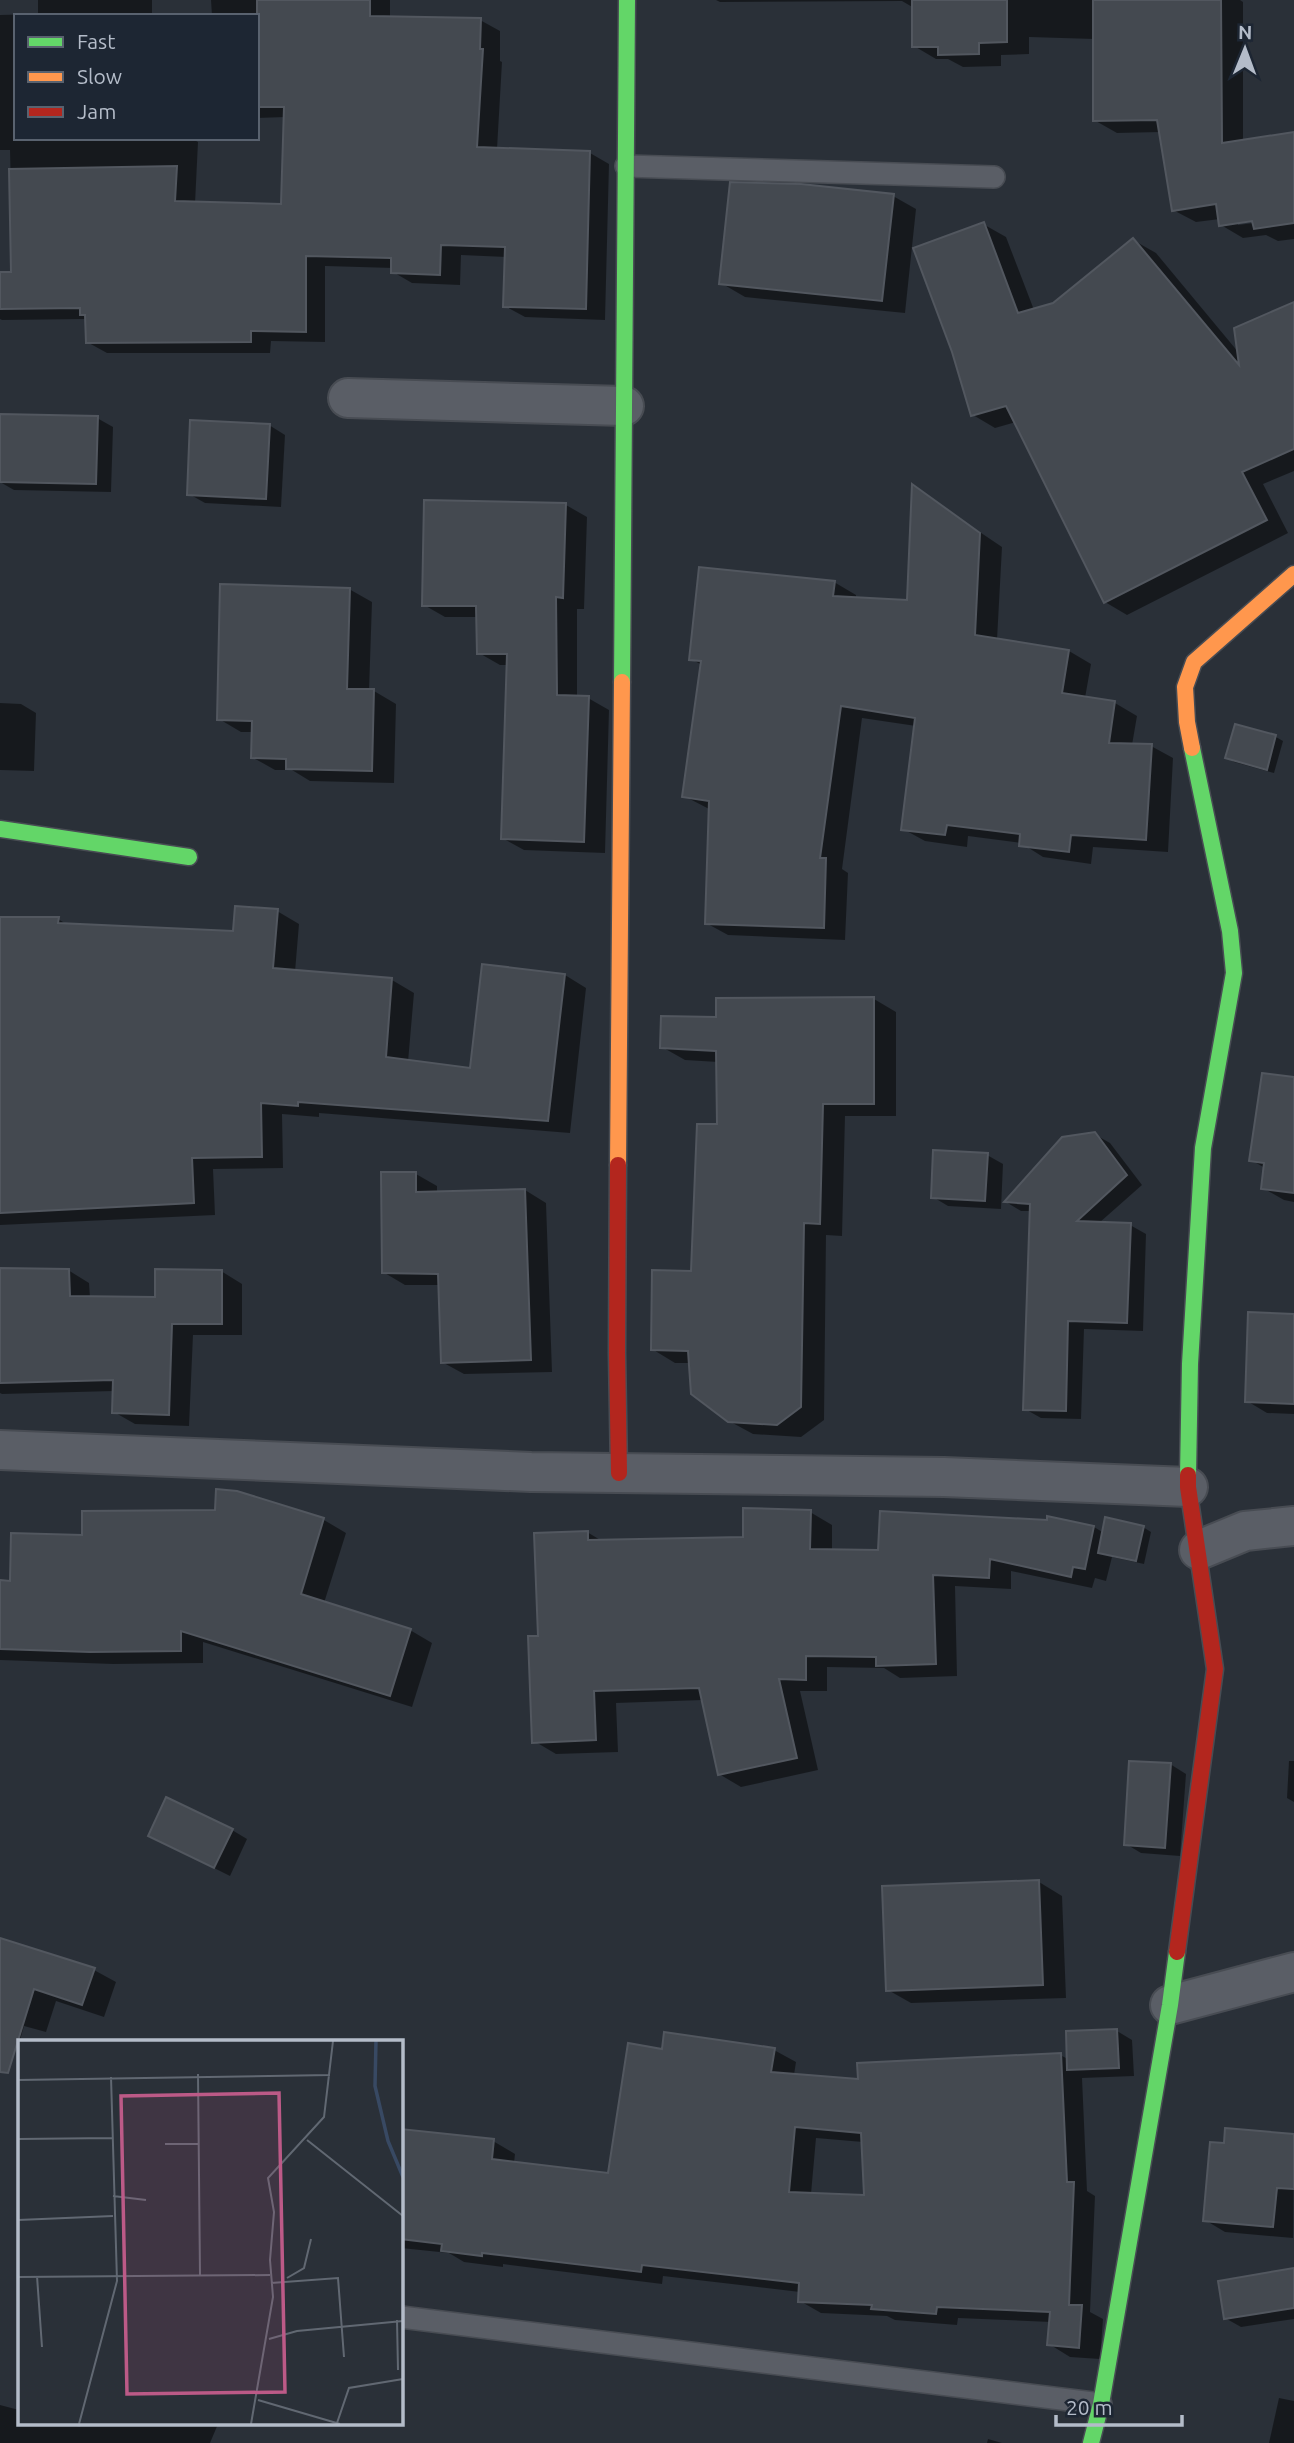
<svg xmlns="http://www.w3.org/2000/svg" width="1294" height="2443" viewBox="0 0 1294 2443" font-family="Ubuntu,sans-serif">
	<rect width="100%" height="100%" fill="#2a3038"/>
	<g fill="#0007" fill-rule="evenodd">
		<path d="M38 0H152V16H16V138H191L198 142 195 204 283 206 286 117 257 118V16H212L211 0H390V18L480 20 500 31V61L502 62 497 149 590 153 609 164 605 320 525 317 505 306 506 257 461 255 460 285 412 283 393 272V268L325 266V342L271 341 270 353H107L87 342V319L2 320 0 319V274H13L10 150H0V15L38 14Z"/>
		<path d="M716 0H1240L1243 2V142L1294 134V239L1278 241 1266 235 1243 238 1221 225 1220 219 1196 222 1173 210 1161 132 1117 133 1094 120V39L1029 37V54L1001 55V66L963 67 948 59H936L914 46V8L902 1 720 2ZM1261 218V222L1238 225V221Z"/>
		<path d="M893 196 916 209 905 313 745 297 721 283Z"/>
		<path d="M983 224 1006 237 1034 310 1054 304 1133 240 1156 253 1239 353 1294 304V471L1263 484 1288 533 1127 615 1105 602 1016 422 995 428 973 415Z"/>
		<path d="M0 416 97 418 113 427 111 492 14 490 0 482Z"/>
		<path d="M269 425 285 435 281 507 205 503 189 494Z"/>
		<path d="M913 487 1002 547 997 640 1069 651 1091 664 1085 698 1115 703 1137 716 1132 745 1151 746 1173 758 1168 852 1093 847 1091 864 1043 857 1021 843 968 836 967 847 925 841 903 829 916 726 862 718 842 869 848 873 845 940 728 935 706 923 711 810 684 796 702 665 691 659 834 582 856 595V599L908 602Z"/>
		<path d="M426 501 566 505 587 517 584 609H577V698H588L609 710 605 853 524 850 502 838 508 665H500L479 653 478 617H445L424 605Z"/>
		<path d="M349 589 372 602 369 691H374L396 704 394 783 310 781 292 770H275L252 757 253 732H241L219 719Z"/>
		<path d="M0 703 21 704 36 713 34 771 0 770Z"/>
		<path d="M1276 737 1283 741 1274 773 1234 762 1227 758Z"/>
		<path d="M277 911 299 924 295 972 392 980 414 993 408 1062 471 1070 565 975 586 988 570 1133 319 1113V1117L282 1114 283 1168 213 1169 215 1215 0 1225V919H58L68 925 235 933Z"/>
		<path d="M874 999 896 1012V1116H845L842 1236 826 1235 824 1420 801 1437 753 1434 729 1421 691 1363H675L652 1349 693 1273 719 1126 718 1062 685 1060 662 1047 718 1019Z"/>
		<path d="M1294 1079V1202L1284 1200 1263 1188 1265 1168 1251 1160Z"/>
		<path d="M1094 1134 1110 1143 1142 1185 1099 1223 1130 1225 1146 1234 1143 1331 1084 1329 1081 1419 1041 1418 1025 1409 1032 1211H1021L1006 1202Z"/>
		<path d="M987 1155 1003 1164 1001 1209 948 1206 933 1197Z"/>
		<path d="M416 1174 437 1186V1193L525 1190 546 1203 552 1372 464 1374 442 1362 440 1285H405L383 1272Z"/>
		<path d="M0 1270H68L89 1283 90 1298 157 1299 221 1271 242 1284V1335H193L189 1426 135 1424 114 1412V1391L2 1394 0 1393Z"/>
		<path d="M1294 1315V1414L1267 1413 1247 1401Z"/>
		<path d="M237 1492 324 1520 346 1533 324 1603 410 1630 432 1643 412 1707 203 1642V1663L113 1664 0 1660V1582L12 1583 84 1537 216 1512Z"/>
		<path d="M810 1512 832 1525V1551L880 1552 1048 1521 1049 1518 1094 1527 1104 1533 1143 1527 1151 1532 1144 1564 1112 1557 1106 1581 1095 1578 1092 1588 1011 1571V1589L955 1586 957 1676 900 1678 884 1668 827 1667V1691H800L818 1770 741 1787 719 1774 703 1700 616 1703 618 1752 556 1754 534 1741 540 1638 587 1532 602 1541 744 1539Z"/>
		<path d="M1289 1761H1294V1802L1287 1798Z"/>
		<path d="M1170 1764 1186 1774 1180 1856 1141 1853 1126 1844Z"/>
		<path d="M232 1830 247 1839 230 1876 150 1836Z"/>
		<path d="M1039 1882 1062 1896 1066 1998 911 2003 888 1990Z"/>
		<path d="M0 1940 94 1970 116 1982 104 2017 56 2001 46 2032 24 2026 20 2040 0 2034Z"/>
		<path d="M1117 2031 1132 2040 1134 2076 1082 2078 1087 2191 1095 2196 1090 2312 1103 2319 1100 2359 1070 2357 1049 2344 1051 2322 958 2318 957 2325 895 2320 887 2316 821 2313 800 2301V2292L663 2276 662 2284 503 2264V2267L464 2262 449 2253 401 2248V2131L493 2141 515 2154 514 2163 609 2175 664 2051 774 2050 796 2062 794 2075 860 2081 1060 2055 1068 2059ZM816 2138 863 2142 866 2197 811 2194Z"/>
		<path d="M1294 2136 1293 2238 1225 2232 1205 2220 1225 2145Z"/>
		<path d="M1294 2271V2319L1241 2327 1225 2318Z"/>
		<path d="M1279 2398 1294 2401V2443H1269Z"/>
		<path d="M0 2405 19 2410V2424H69L80 2427 81 2424H218L210 2443H0Z"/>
		<path d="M988 2439 1002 2443H987Z"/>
	</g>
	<g fill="#444950" stroke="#52575f" stroke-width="2" fill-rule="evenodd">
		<path d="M257 0H370V16L481 18 480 49H483L477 147 590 151 586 309 503 307 505 247 441 245 440 275 391 273V258L306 256V332L251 331V342L86 343 85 315H80V308L0 309V272H11L9 169 177 166 175 201 281 204 284 107H257Z"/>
		<path d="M912 0H1007V42L979 43V54L938 55V47H912Z"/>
		<path d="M1093 0H1221L1222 143 1294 132V223L1254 229 1252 221 1219 226 1216 204 1172 211 1157 120 1093 121Z"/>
		<path d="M730 182 801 184 894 194 882 301 719 284Z"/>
		<path d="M984 222 1018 313 1053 303 1133 238 1239 365 1234 328 1294 302V449L1242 472 1267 520 1104 603 1006 406 971 416 952 352 913 248Z"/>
		<path d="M0 414 98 416 96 484 0 482Z"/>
		<path d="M190 420 270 424 266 499 187 495Z"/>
		<path d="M912 484 980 533 975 635 1069 650 1062 693 1115 701 1109 743 1152 744 1146 840 1071 835 1069 852 1019 846 1020 834 947 825 945 835 901 830 915 718 841 706 820 858H826L824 928 705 924 709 801 682 797 701 661 689 660 699 567 835 581 833 596 907 600Z"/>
		<path d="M424 500 566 503 563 598 556 597 557 695 589 696 584 842 501 839 507 654H477L476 606H422Z"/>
		<path d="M220 584 350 588 347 689H374L372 771 286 769V759L251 758 252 721 217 720Z"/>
		<path d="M1235 724 1276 735 1267 770 1225 758Z"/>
		<path d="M235 906 278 909 273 968 392 978 386 1057 470 1068 482 964 565 974 548 1121 298 1102V1106L261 1103 262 1157 192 1158 194 1203 0 1213V917H59L58 923 233 931Z"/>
		<path d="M874 997V1104H823L820 1224 804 1223 801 1407 777 1425 728 1422 691 1394 688 1351 651 1350 652 1270 691 1271 697 1124H717L716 1051 660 1048 661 1016 716 1017V998Z"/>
		<path d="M1262 1073 1294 1077V1193L1261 1189 1264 1163 1249 1161Z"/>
		<path d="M1095 1132 1127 1175 1077 1221 1131 1223 1127 1323 1068 1321 1066 1411 1023 1410 1030 1204 1004 1202 1062 1137Z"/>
		<path d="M933 1150 988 1153 985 1201 931 1198Z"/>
		<path d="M381 1172H416V1192L525 1189 531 1360 441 1363 438 1274 382 1273Z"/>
		<path d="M0 1268 69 1269 70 1296 155 1297V1269L222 1270V1324H172L169 1415 112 1413 113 1380 0 1383Z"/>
		<path d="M1248 1312 1294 1314V1404L1245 1402Z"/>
		<path d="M216 1489 237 1491 324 1518 301 1594 411 1629 390 1696 181 1631V1651L90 1652 0 1649V1580L10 1581 11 1533 82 1535V1511L215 1510Z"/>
		<path d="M743 1508 811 1510 810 1549 878 1550 880 1511 1047 1520V1516L1094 1526 1085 1569 1073 1567 1071 1577 990 1559 989 1578 933 1575 936 1664 876 1666V1657L806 1656V1680L779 1679 797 1758 718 1775 699 1688 594 1691 596 1740 532 1743 528 1636H538L534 1533 588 1531V1540L743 1537Z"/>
		<path d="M1105 1517 1144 1526 1136 1561 1098 1553Z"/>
		<path d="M1129 1761 1171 1763 1165 1848 1124 1845Z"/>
		<path d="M166 1797 233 1829 214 1868 148 1836Z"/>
		<path d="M1039 1880 1043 1985 886 1991 882 1886Z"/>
		<path d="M0 1938 95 1968 82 2005 34 1989 8 2073 0 2072Z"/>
		<path d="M1117 2029 1119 2068 1067 2070 1066 2031Z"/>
		<path d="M664 2032 775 2048 771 2072 858 2079 857 2063 1061 2053 1067 2182H1074L1069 2305H1082L1079 2348 1047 2345 1050 2312 937 2307 936 2314 871 2309 872 2305 798 2302 799 2283 642 2265 641 2272 482 2253V2256L441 2251 442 2244 401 2239V2129L494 2139 492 2159 608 2173 628 2043 662 2049ZM795 2127 861 2133 864 2195 789 2192Z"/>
		<path d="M1225 2128 1294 2134V2189L1277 2188 1273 2227 1203 2221 1210 2142 1224 2143Z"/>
		<path d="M1294 2268V2308L1224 2319 1218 2281Z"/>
	</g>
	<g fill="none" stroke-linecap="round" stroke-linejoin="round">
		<g stroke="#484c53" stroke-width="24">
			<g id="lane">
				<path d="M626 166 994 177"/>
				<path d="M401 2317 1101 2404"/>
			</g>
		</g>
		<g stroke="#484c53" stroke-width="42">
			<g id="street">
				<path d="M348 398 624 406"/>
				<path d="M0 1450 531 1472 944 1477 1188 1487"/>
				<path d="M1199 1550 1245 1531 1294 1526"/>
				<path d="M1170 2005 1294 1972"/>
			</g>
		</g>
		<g stroke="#484c53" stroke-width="19">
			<g id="fast">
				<path d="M622 682 627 0"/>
				<path d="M0 829 189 857"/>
				<path d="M1188 1475 1190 1364 1203 1148 1234 973 1230 931 1192 748"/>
				<path d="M1091 2443 1101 2404 1170 2005 1177 1952"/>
			</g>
		</g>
		<g stroke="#484c53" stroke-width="19">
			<g id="slow">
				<path d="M1192 748 1187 722 1185 687 1194 662 1294 574"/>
				<path d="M618 1165 622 682"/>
			</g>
		</g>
		<g stroke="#484c53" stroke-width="19">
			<g id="jam">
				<path d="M618 1165 617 1353 619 1473"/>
				<path d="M1177 1952 1215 1669 1188 1487V1475"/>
			</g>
		</g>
		<use href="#lane" stroke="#5a5e66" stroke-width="21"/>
		<use href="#street" stroke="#5a5e66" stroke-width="38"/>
		<use href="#fast" stroke="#63d668" stroke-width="16"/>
		<use href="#slow" stroke="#ff974d" stroke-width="16"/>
		<use href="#jam" stroke="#b3261e" stroke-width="16"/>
	</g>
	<g transform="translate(18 2040)">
		<rect width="385" height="385" fill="#2a3038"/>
		<path fill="none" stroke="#384963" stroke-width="3.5" d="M358 1 357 46 370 101 385 137"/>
		<path fill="none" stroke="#616872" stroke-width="2" d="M180 34 182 235M0 40 312 35M0 99 94 98M289 100 385 176M147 104H180M95 156 128 160M0 180 95 176M19 236 24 307M0 237 252 235M269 238 286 228 293 199M253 243 320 238 326 317M379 280 380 330M251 299 279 291 385 281M240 360 322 384M319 383 331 348 385 339M61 384 99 241 93 37M233 384 255 257 252 220 256 172 250 138 306 77 315 1"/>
		<path fill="#bc5a87" fill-opacity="0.15" stroke="#bc5a87" stroke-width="3.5" d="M261 53 267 352 109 354 103 56Z"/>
		<rect width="385" height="385" fill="none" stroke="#b4bcc9" stroke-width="3.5"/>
	</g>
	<rect x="14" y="14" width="245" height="126" fill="#1d2633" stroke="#59626f" stroke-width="2"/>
	<rect x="28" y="37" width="35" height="10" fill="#63d668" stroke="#59626f" stroke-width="2"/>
	<text x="77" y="49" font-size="21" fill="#b4bcc9">Fast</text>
	<rect x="28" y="72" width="35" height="10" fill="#ff974d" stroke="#59626f" stroke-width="2"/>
	<text x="77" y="84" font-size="21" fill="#b4bcc9">Slow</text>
	<rect x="28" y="107" width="35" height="10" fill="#b3261e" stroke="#59626f" stroke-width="2"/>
	<text x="77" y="119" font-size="21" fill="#b4bcc9">Jam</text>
	<g transform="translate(1245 49) rotate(1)" stroke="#1d2633" stroke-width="5" paint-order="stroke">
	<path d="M0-5L12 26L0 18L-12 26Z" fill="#b4bcc9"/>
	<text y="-10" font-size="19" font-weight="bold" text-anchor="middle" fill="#b4bcc9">N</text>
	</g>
	<path d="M1056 2415v10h126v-10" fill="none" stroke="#b4bcc9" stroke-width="3.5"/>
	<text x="1066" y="2415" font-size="21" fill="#b4bcc9" stroke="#1d2633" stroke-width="5" paint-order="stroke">20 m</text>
</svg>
